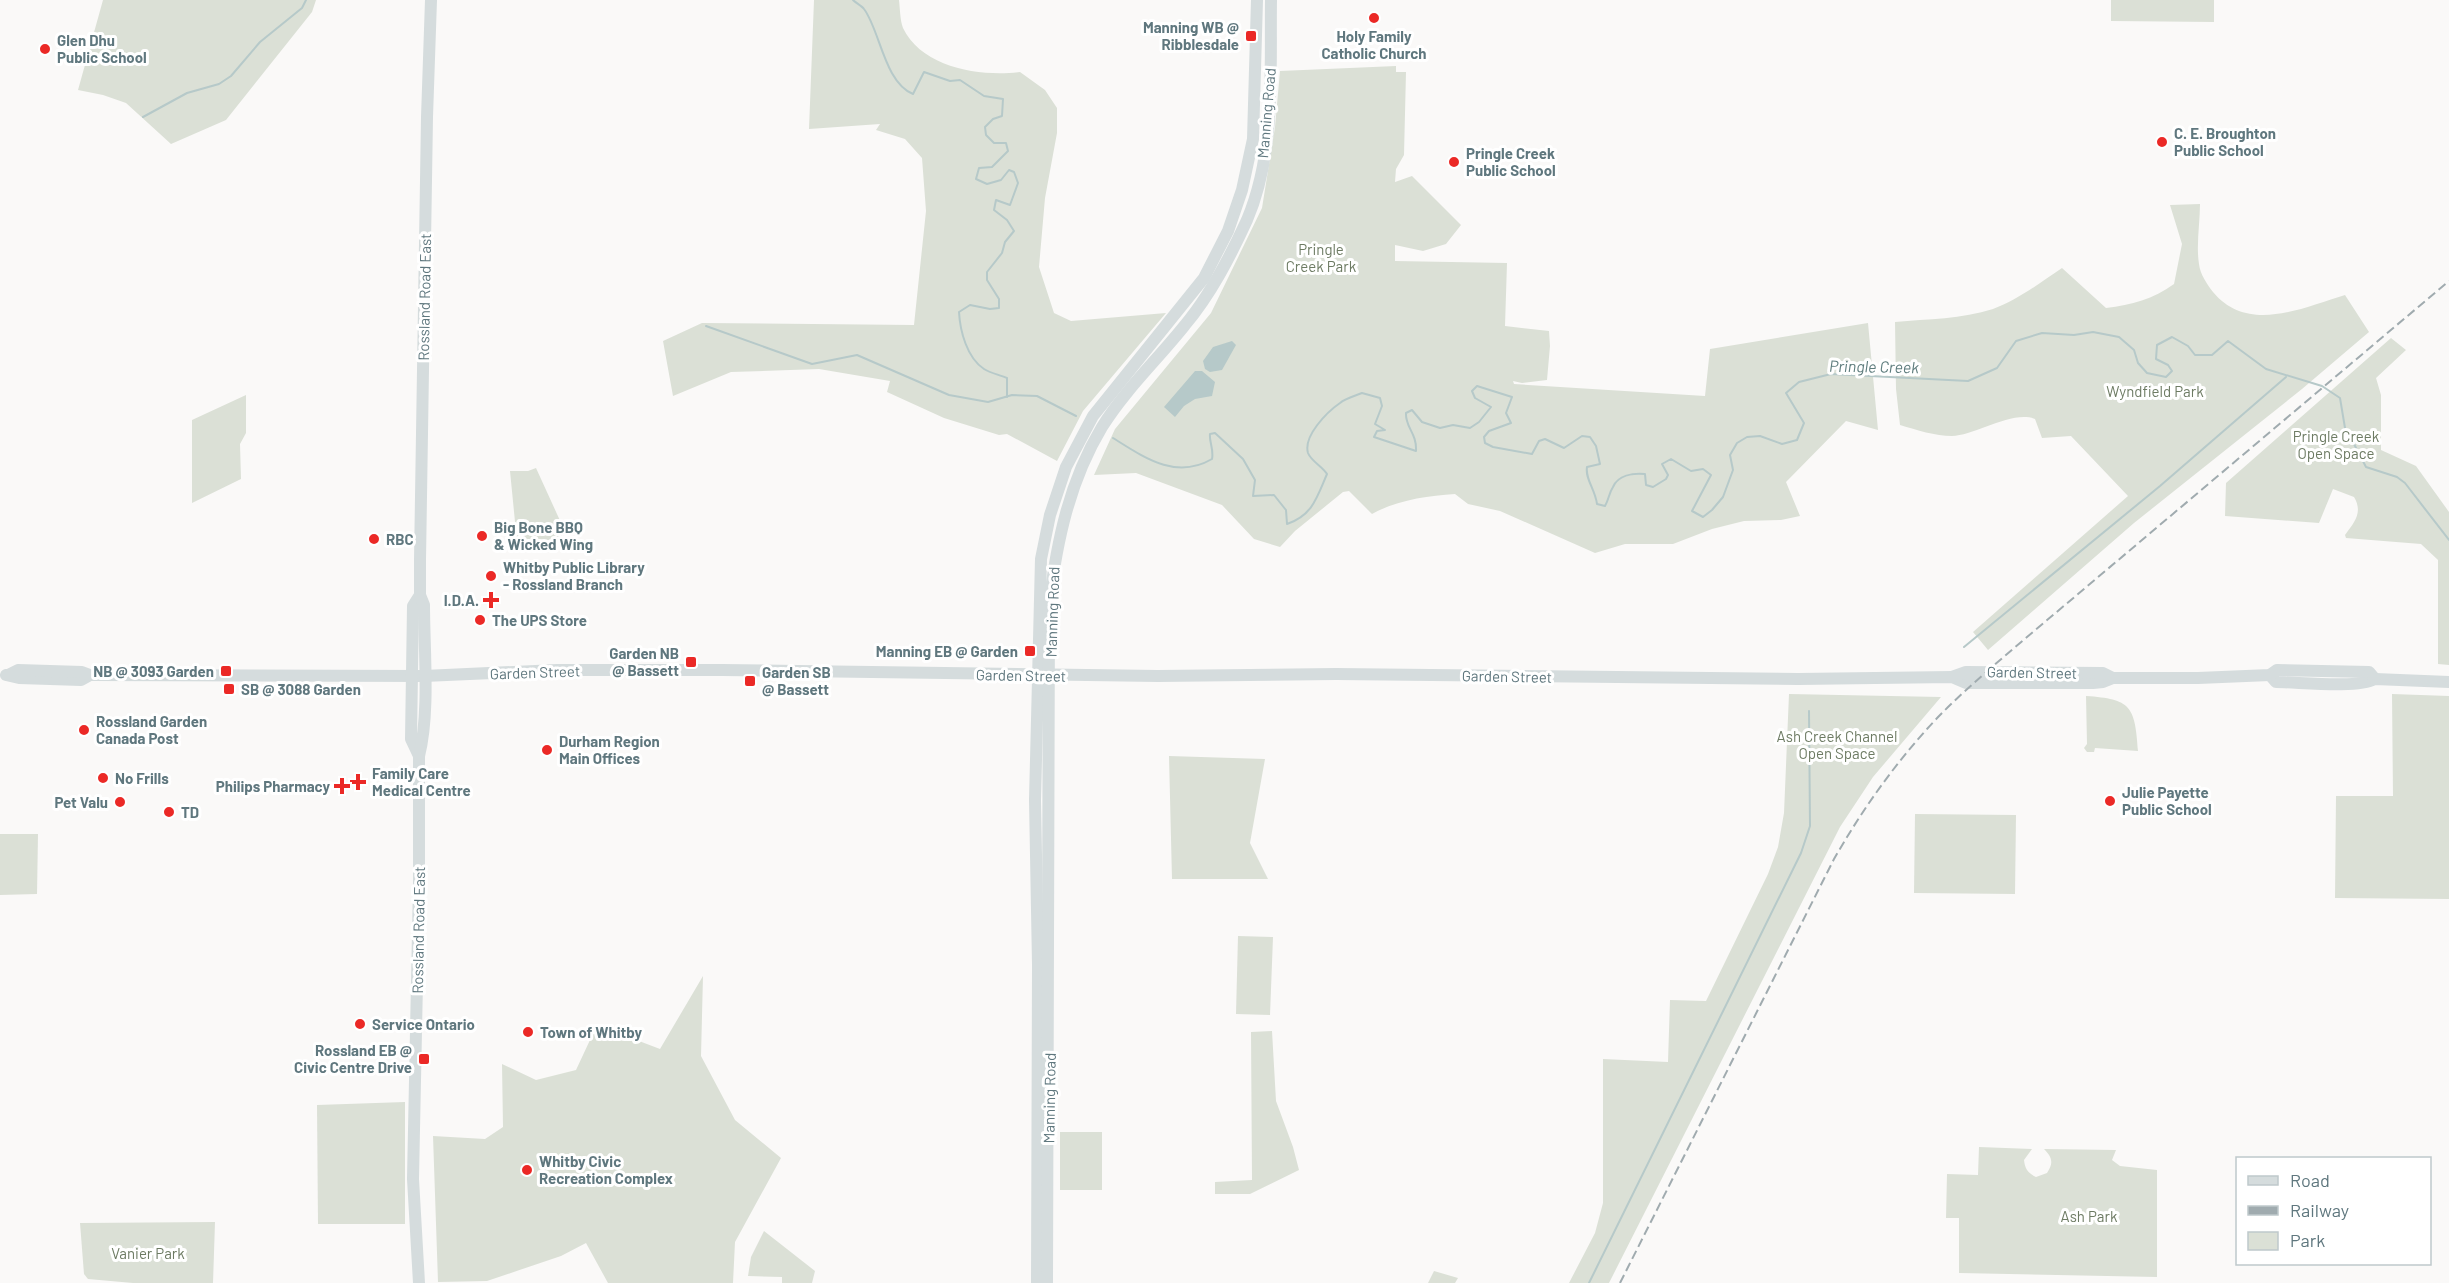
<svg xmlns="http://www.w3.org/2000/svg" width="2449" height="1283" font-family="Barlow,sans-serif">
	<style>
		.green { fill: #dbe0d6 }
		.water { fill: #b6c9c9 }
		.lines { fill: none; stroke-linecap: round; stroke-linejoin: round }
		.stream { stroke: #b6c9c9; stroke-width: 2 }
		.secondary { stroke: #d5dcdd; stroke-width: 12 }
		.rail { stroke: #a0abaf; stroke-width: 2; stroke-dasharray: 9 4.5; stroke-linecap: butt }
		.poi-dot { fill: #eb2926; stroke: #fff; stroke-width: 2 }
		.labels { text-anchor: middle; dominant-baseline: central; stroke-width: 6; stroke-linejoin: round; paint-order: stroke }
		.poi-label { font-size: 15px; font-weight: bold; fill: #5f777e; stroke: #fff; text-anchor: start }
		.street-label { font-size: 15px; fill: #5f777e; stroke: #fff }
		.park-label { font-size: 15px; fill: #6d7b63; stroke: #fff }
		.water-label { font-size: 16px; font-style: italic; fill: #5e7c7d; stroke: #fff }
	</style>
	<rect width="100%" height="100%" fill="#faf9f8"/>
	<g class="green">
		<path d="M103,0H316L312,12L226,120L171,144L126,103L103,95L78,90Z"/>
		<path d="M814,0H899C900,8 900,20 903,28C922,68 981,77 1020,72L1045,90L1057,108V133L1045,198L1039,267L1054,313L1071,321L1166,313L1083,411L1057,461L1007,434L999,435L944,418L887,392L890,381L819,369L731,372L673,396L663,341L702,323L914,325L926,211L922,158L905,139L876,130L880,124L809,129Z"/>
		<path d="M2111,0H2214V22L2111,21Z"/>
		<path d="M1396,66V72H1406L1404,155L1396,169L1395,182L1412,176L1461,225L1446,244L1423,251L1395,245V261L1507,263L1505,326L1549,331L1550,346L1547,380L1522,383L1513,381L1514,384L1705,396L1710,349L1868,323L1878,430L1846,421L1786,482L1800,516L1781,520L1744,521L1712,529L1673,544H1625L1595,553L1500,511L1468,504L1455,494C1427,496 1397,500 1372,514L1349,491L1343,492L1295,531L1280,547L1254,539L1222,505L1136,473L1094,475L1115,429L1211,313L1262,208L1275,127L1280,71Z"/>
		<path d="M2200,204C2200,223 2196,245 2199,264C2200,274 2207,284 2213,292C2248,334 2302,308 2345,295L2369,332L2302,389L2134,523L1988,650L1973,632L2128,496L2071,436L2042,438L2035,419C2012,410 1974,436 1952,436C1935,436 1917,430 1900,425L1896,389L1895,322C1928,319 1962,319 1993,309C2018,300 2041,282 2062,268L2106,308C2132,305 2153,299 2174,284L2182,244L2170,205Z"/>
		<path d="M2391,338L2406,350L2376,378L2381,395V450L2416,466L2449,512V665L2438,664V560L2421,544L2346,538L2345,535C2355,522 2363,512 2354,497L2333,489L2319,523L2225,516L2226,483Z"/>
		<path d="M246,395V433L240,444L241,479L192,503V420Z"/>
		<path d="M536,468L562,525V543L517,542L510,471H528Z"/>
		<path d="M1789,694L1941,697L1873,777L1840,827L1609,1283H1569L1595,1233L1603,1203V1059L1668,1062L1670,1000L1706,1001L1768,874L1778,847L1784,813Z"/>
		<path d="M2392,694L2449,696V899L2335,898L2336,796H2393Z"/>
		<path d="M2086,696C2131,699 2135,706 2138,751L2095,748L2094,752H2087L2084,748L2087,744Z"/>
		<path d="M1169,756L1265,759L1250,843L1268,879H1172Z"/>
		<path d="M1915,814L2016,815L2015,894L1914,893Z"/>
		<path d="M0,834H38L37,894L0,895Z"/>
		<path d="M1238,936L1273,937L1270,1015L1236,1014Z"/>
		<path d="M703,976L701,1056L735,1120L781,1158L735,1242L733,1283H608L586,1243L561,1256L487,1281L438,1282L433,1136L485,1139L503,1127L502,1064L536,1080L576,1070L597,1025L660,1049Z"/>
		<path d="M1272,1031L1276,1101L1293,1147L1299,1170L1250,1194H1215V1182L1252,1180L1251,1032Z"/>
		<path d="M405,1102V1224H318L317,1105Z"/>
		<rect x="1060" y="1132" width="42" height="58"/>
		<path d="M1979,1147L2032,1149L2024,1160C2025,1169 2028,1173 2036,1177L2047,1173C2054,1163 2052,1157 2044,1149L2116,1150L2112,1160L2120,1166L2157,1170V1277L1959,1273V1218H1946L1947,1174L1978,1175Z"/>
		<path d="M215,1222L213,1283H133L88,1279L84,1274L80,1223Z"/>
		<path d="M764,1231L815,1271L812,1283H782V1277L748,1276L751,1257Z"/>
		<path d="M1434,1271L1458,1278L1455,1283H1428Z"/>
	</g>
	<g class="water">
		<path d="M1232,341L1236,345L1222,370L1210,372L1205,369L1203,361L1213,347Z"/>
		<path d="M1195,371H1202L1215,382L1212,396L1195,399L1184,406L1175,417L1164,407Z"/>
	</g>
	<g class="lines">
		<g class="stream">
			<path d="M853,0C856,3 862,6 864,9C880,30 884,82 913,94L924,72L950,81L960,80L984,96L1003,99L1002,116L993,119L985,127L986,135L994,143H1006L1008,151L992,167L979,168L976,179L987,184L1001,180L1009,170L1014,172L1018,183L1010,205L996,200L994,210L1007,220L1014,231L1005,242L1002,253L987,272V280L999,299V308L990,309L970,305L959,312C960,331 967,358 984,369C990,373 1000,375 1007,378V397"/>
			<path d="M143,117L187,93L219,84L231,76L260,42L302,8L306,0"/>
			<path d="M706,326L812,364L857,355L949,395L988,402L1012,395L1037,396L1076,416"/>
			<path d="M1113,438C1145,458 1176,480 1212,459C1214,449 1209,442 1210,434L1215,433L1243,459L1255,480L1253,496L1274,495L1286,510L1287,524C1313,515 1317,497 1327,474C1322,466 1311,461 1308,453C1303,436 1327,412 1340,403C1346,398 1355,396 1362,393L1380,398L1382,406L1375,424L1385,430L1377,431L1374,437L1416,451C1417,433 1405,427 1406,413L1412,410L1422,422L1440,428L1453,425L1470,428L1479,422L1491,407L1475,398L1472,391L1477,386L1512,397L1506,413L1511,423L1489,431L1484,437L1485,443L1493,447L1532,454L1539,441L1545,439L1564,448L1582,436L1590,437L1596,446L1600,464L1587,467C1585,479 1595,489 1597,504L1605,506C1609,499 1609,493 1613,487C1618,475 1633,473 1645,474L1646,485L1653,487L1666,479L1668,475L1662,464L1671,459L1691,471L1703,469L1711,475L1692,511L1703,517L1712,510L1723,497L1733,470L1730,455L1737,443L1747,437L1760,436L1782,444L1797,440L1804,423L1786,393L1799,382L1831,374L1968,381L1997,368L2016,341L2042,333L2074,335L2093,332L2119,337L2134,350L2138,363L2147,373L2166,377L2172,371L2168,365L2156,359L2157,345L2172,337L2188,346L2195,355H2212L2228,341L2266,369L2322,386L2340,398L2346,434L2354,444L2366,467L2397,477L2405,483L2449,540"/>
			<path d="M1964,647L2160,486L2286,377"/>
			<path d="M1589,1283L1801,853L1810,826L1809,711"/>
		</g>
		<g class="secondary">
			<path d="M6,675L19,678L81,680L90,675"/>
			<path d="M8,675L18,670L82,672L90,675L424,676L557,670H722L1158,676L1336,674L1798,679L1952,677L1966,683H2093L2103,682L2113,678"/>
			<path d="M2270,675L2276,682C2299,682 2356,689 2375,679L2449,682"/>
			<path d="M1952,677L1966,672L2103,673L2113,678H2198L2270,675L2277,670L2369,672L2375,679"/>
			<path d="M419,756L411,739L413,606L420,595"/>
			<path d="M419,1283L413,1179L419,883V756C430,713 424,650 424,605L420,595V560L427,117L431,0"/>
			<path d="M1037,1283L1038,965L1035,800L1041,559L1050,515L1066,467L1093,416L1204,278L1228,231L1242,190L1253,139L1257,0"/>
			<path d="M1047,1283L1049,604C1057,541 1069,482 1102,427C1125,390 1158,359 1185,325C1211,294 1230,257 1247,220C1276,152 1270,72 1271,0"/>
		</g>
		<path class="rail" d="M1620,1283L1834,859C1861,812 1891,769 1927,729C1953,700 1984,674 2014,648L2449,281"/>
	</g>
	<g class="poi-dot">
		<circle cx="1374" cy="18" r="6"/>
		<rect x="1245" y="30" width="12" height="12" rx="3"/>
		<circle cx="45" cy="49" r="6"/>
		<circle cx="2162" cy="142" r="6"/>
		<circle cx="1454" cy="162" r="6"/>
		<circle cx="482" cy="536" r="6"/>
		<circle cx="374" cy="539" r="6"/>
		<circle cx="491" cy="576" r="6"/>
		<path d="M488 591h6v6h6v6h-6v6h-6v-6h-6v-6h6z"/>
		<circle cx="480" cy="620" r="6"/>
		<rect x="1024" y="645" width="12" height="12" rx="3"/>
		<rect x="685" y="656" width="12" height="12" rx="3"/>
		<rect x="220" y="665" width="12" height="12" rx="3"/>
		<rect x="744" y="675" width="12" height="12" rx="3"/>
		<rect x="223" y="683" width="12" height="12" rx="3"/>
		<circle cx="84" cy="730" r="6"/>
		<circle cx="547" cy="750" r="6"/>
		<circle cx="103" cy="778" r="6"/>
		<path d="M355 773h6v6h6v6h-6v6h-6v-6h-6v-6h6z"/>
		<path d="M339 777h6v6h6v6h-6v6h-6v-6h-6v-6h6z"/>
		<circle cx="2110" cy="801" r="6"/>
		<circle cx="120" cy="802" r="6"/>
		<circle cx="169" cy="812" r="6"/>
		<circle cx="360" cy="1024" r="6"/>
		<circle cx="528" cy="1032" r="6"/>
		<rect x="418" y="1053" width="12" height="12" rx="3"/>
		<circle cx="527" cy="1170" r="6"/>
	</g>
	<g class="labels">
		<g class="poi-label">
			<text x="1239" y="27" text-anchor="end">Manning WB @<tspan x="1239" dy="17">Ribblesdale</tspan></text>
			<text x="1374" y="36" text-anchor="middle">Holy Family<tspan x="1374" dy="17">Catholic Church</tspan></text>
			<text x="57" y="40">Glen Dhu<tspan x="57" dy="17">Public School</tspan></text>
			<text x="2174" y="133">C. E. Broughton<tspan x="2174" dy="17">Public School</tspan></text>
			<text x="1466" y="153">Pringle Creek<tspan x="1466" dy="17">Public School</tspan></text>
			<text x="494" y="527">Big Bone BBQ<tspan x="494" dy="17">&amp; Wicked Wing</tspan></text>
			<text x="386" y="539">RBC</text>
			<text x="503" y="567">Whitby Public Library<tspan x="503" dy="17">- Rossland Branch</tspan></text>
			<text x="479" y="600" text-anchor="end">I.D.A.</text>
			<text x="492" y="620">The UPS Store</text>
			<text x="1018" y="651" text-anchor="end">Manning EB @ Garden</text>
			<text x="679" y="653" text-anchor="end">Garden NB<tspan x="679" dy="17">@ Bassett</tspan></text>
			<text x="214" y="671" text-anchor="end">NB @ 3093 Garden</text>
			<text x="762" y="672">Garden SB<tspan x="762" dy="17">@ Bassett</tspan></text>
			<text x="241" y="689">SB @ 3088 Garden</text>
			<text x="96" y="721">Rossland Garden<tspan x="96" dy="17">Canada Post</tspan></text>
			<text x="559" y="741">Durham Region<tspan x="559" dy="17">Main Offices</tspan></text>
			<text x="372" y="773">Family Care<tspan x="372" dy="17">Medical Centre</tspan></text>
			<text x="115" y="778">No Frills</text>
			<text x="330" y="786" text-anchor="end">Philips Pharmacy</text>
			<text x="2122" y="792">Julie Payette<tspan x="2122" dy="17">Public School</tspan></text>
			<text x="108" y="802" text-anchor="end">Pet Valu</text>
			<text x="181" y="812">TD</text>
			<text x="372" y="1024">Service Ontario</text>
			<text x="540" y="1032">Town of Whitby</text>
			<text x="412" y="1050" text-anchor="end">Rossland EB @<tspan x="412" dy="17">Civic Centre Drive</tspan></text>
			<text x="539" y="1161">Whitby Civic<tspan x="539" dy="17">Recreation Complex</tspan></text>
		</g>
		<g class="street-label">
			<text transform="translate(1266 113) rotate(-85)">Manning Road</text>
			<text transform="translate(424 297) rotate(-89)">Rossland Road East</text>
			<text transform="translate(1052 612) rotate(-88)">Manning Road</text>
			<text transform="translate(535 672) rotate(-2)">Garden Street</text>
			<text transform="translate(2032 672) rotate(1)">Garden Street</text>
			<text transform="translate(1021 675) rotate(1)">Garden Street</text>
			<text transform="translate(1507 676) rotate(1)">Garden Street</text>
			<text transform="translate(418 930) rotate(-89)">Rossland Road East</text>
			<text transform="translate(1049 1098) rotate(-89)">Manning Road</text>
		</g>
		<g class="park-label">
			<text x="1321" y="249">Pringle<tspan x="1321" dy="17">Creek Park</tspan></text>
			<text x="2155" y="391">Wyndfield Park</text>
			<text x="2336" y="436">Pringle Creek<tspan x="2336" dy="17">Open Space</tspan></text>
			<text x="1837" y="736">Ash Creek Channel<tspan x="1837" dy="17">Open Space</tspan></text>
			<text x="2089" y="1216">Ash Park</text>
			<text x="148" y="1253">Vanier Park</text>
		</g>
		<g class="water-label">
			<text transform="translate(1874 366) rotate(1)">Pringle Creek</text>
		</g>
	</g>
	<rect x="2236" y="1157" width="195" height="108" fill="#ffffff" stroke="#bfc9cb" stroke-width="1.5"/>
	<rect x="2248" y="1176" width="30" height="9" fill="#d5dcdd" stroke="#bfc9cb" stroke-width="1.5"/>
	<text x="2290" y="1187" font-size="18" fill="#5f777e">Road</text>
	<rect x="2248" y="1206" width="30" height="9" fill="#a0abaf" stroke="#bfc9cb" stroke-width="1.5"/>
	<text x="2290" y="1217" font-size="18" fill="#5f777e">Railway</text>
	<rect x="2248" y="1232" width="30" height="18" fill="#dbe0d6" stroke="#bfc9cb" stroke-width="1.5"/>
	<text x="2290" y="1247" font-size="18" fill="#5f777e">Park</text>
</svg>
